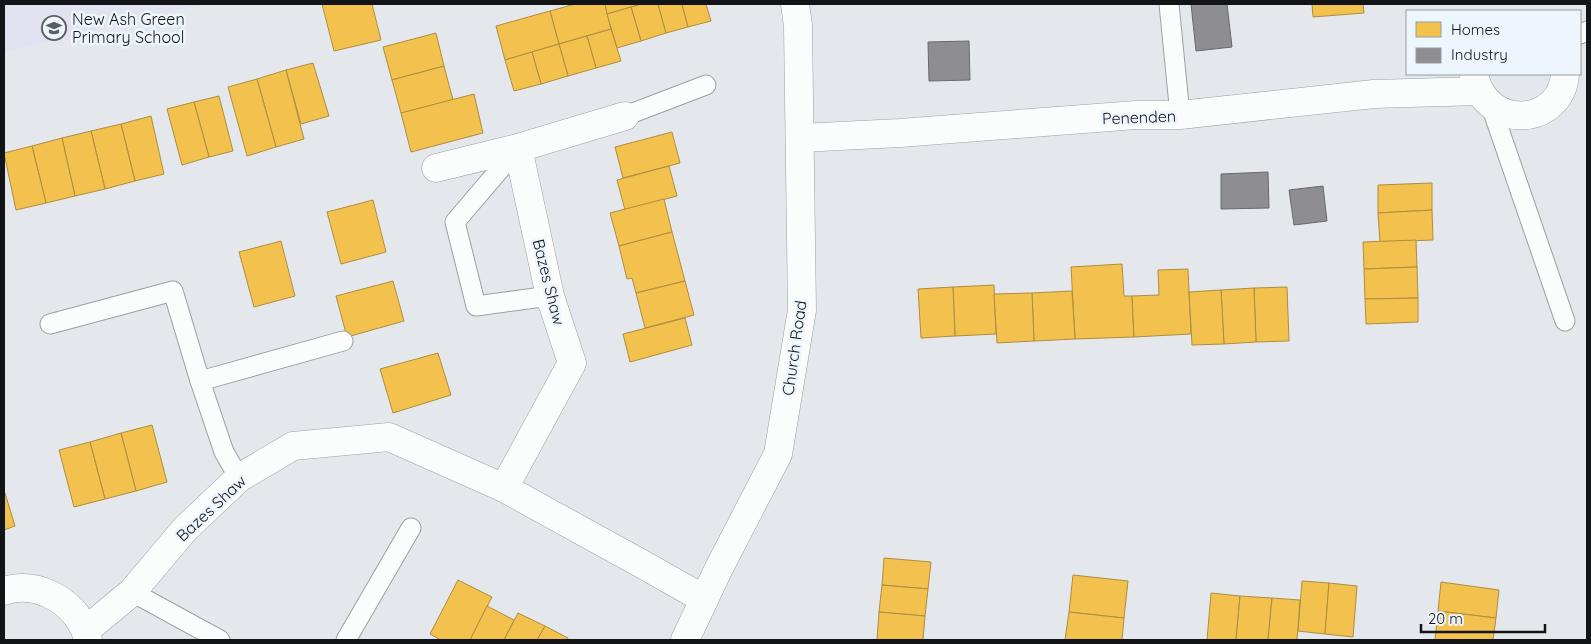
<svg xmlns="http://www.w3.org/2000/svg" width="1591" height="644" font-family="Quicksand,sans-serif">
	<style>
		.education { fill: #e1e1ef }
		.homes { fill: #f2c14e; stroke: #af8d3e }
		.industry { fill: #8d8d92; stroke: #68696d }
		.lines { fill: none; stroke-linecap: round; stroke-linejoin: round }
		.service-casing { stroke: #9ca0a3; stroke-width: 21 }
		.minor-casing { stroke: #9ca0a3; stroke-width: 29 }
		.service { stroke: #fbfcfc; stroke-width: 19 }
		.minor { stroke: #fbfcfc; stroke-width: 28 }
		.labels { text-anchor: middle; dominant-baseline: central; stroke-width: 5; stroke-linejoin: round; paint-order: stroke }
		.poi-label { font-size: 16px; fill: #121417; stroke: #eef6fd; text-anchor: start }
		.street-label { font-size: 16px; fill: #121417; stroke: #eef6fd }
	</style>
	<rect width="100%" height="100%" fill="#e4e8ec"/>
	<path class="education" d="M4,4H203L4,52Z"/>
	<g class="homes">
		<path d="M322,4H372L381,40L334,51Z"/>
		<path d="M575,4H605L611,29L559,44L550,11Z"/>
		<path d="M605,4H642L607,14Z"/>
		<path d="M642,4H658L666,33L641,41L631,7Z"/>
		<path d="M658,4H682L688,27L666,33Z"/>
		<path d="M682,4H706L711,21L688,27Z"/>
		<path d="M1312,4H1363L1364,13L1313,17Z"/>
		<path d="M631,7L641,41L617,48L607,14Z"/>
		<path d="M550,11L559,44L505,60L496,26Z"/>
		<path d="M611,29L621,61L596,68L587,36Z"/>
		<path d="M436,33L444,66L392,80L383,47Z"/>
		<path d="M587,36L596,68L568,76L559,44Z"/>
		<path d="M559,44L568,76L541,84L532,52Z"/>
		<path d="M532,52L541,84L514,91L505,60Z"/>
		<path d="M313,63L329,116L301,124L286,70Z"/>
		<path d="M444,66L453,100L401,113L392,80Z"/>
		<path d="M286,70L304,139L276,147L257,79Z"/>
		<path d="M257,79L276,147L247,156L228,87Z"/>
		<path d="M474,94L483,133L411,152L401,113Z"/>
		<path d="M219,96L233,151L209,157L194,102Z"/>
		<path d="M194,102L209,157L182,165L167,109Z"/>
		<path d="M151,116L164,174L135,181L121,124Z"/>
		<path d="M121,124L135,181L105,189L91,131Z"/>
		<path d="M91,131L105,189L75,196L62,138Z"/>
		<path d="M672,132L680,163L623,178L615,147Z"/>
		<path d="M62,138L75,196L46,203L32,146Z"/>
		<path d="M32,146L46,203L16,210L4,153Z"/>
		<path d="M669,166L677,196L625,210L617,180Z"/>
		<path d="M1432,183V210L1378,213V185Z"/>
		<path d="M664,199L672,232L619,246L610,213Z"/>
		<path d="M373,200L386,252L341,264L327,212Z"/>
		<path d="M1432,210L1433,240L1380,242L1378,213Z"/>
		<path d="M672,232L685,281L636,293L632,278L627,279L619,246Z"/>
		<path d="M1416,240L1417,267L1364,269L1363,242Z"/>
		<path d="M281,241L295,296L254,307L239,252Z"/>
		<path d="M1122,264L1124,296H1132L1134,337L1075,339L1071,267Z"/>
		<path d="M1417,267L1418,298L1365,299L1364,269Z"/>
		<path d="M1188,269L1191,334L1134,337L1132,296L1159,295L1158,270Z"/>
		<path d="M393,281L404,321L347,337L336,296Z"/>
		<path d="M685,281L694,315L645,328L636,293Z"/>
		<path d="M994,285L996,334L955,336L953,287Z"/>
		<path d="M953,287L955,336L921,338L918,289Z"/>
		<path d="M1287,287L1289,341L1256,342L1254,288Z"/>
		<path d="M1254,288L1256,342L1224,344L1221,290Z"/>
		<path d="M1221,290L1224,344L1192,345L1189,292Z"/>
		<path d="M1072,291L1075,339L1034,341L1032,293Z"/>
		<path d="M1032,293L1034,341L997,343L994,294Z"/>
		<path d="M1418,298V322L1366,324L1365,299Z"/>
		<path d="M685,318L692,345L630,362L623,334Z"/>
		<path d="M438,353L451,395L393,413L380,369Z"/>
		<path d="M152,425L167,482L136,491L121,433Z"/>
		<path d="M121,433L136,491L105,499L90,442Z"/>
		<path d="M90,442L105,499L74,507L59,450Z"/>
		<path d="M4,493H5L15,526L4,530Z"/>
		<path d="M884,558L931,562L928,589L882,585Z"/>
		<path d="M1073,575L1128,581L1124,618L1069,612Z"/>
		<path d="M458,580L492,597L470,640H441L430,634Z"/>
		<path d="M1302,581L1329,583L1325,634L1298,631Z"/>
		<path d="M1441,582L1499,590L1496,618L1438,611Z"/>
		<path d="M1329,583L1357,586L1353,637L1325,634Z"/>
		<path d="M882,585L928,589L925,616L879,612Z"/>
		<path d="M1211,593L1240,596L1236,640H1207Z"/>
		<path d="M1240,596L1272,598L1268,640H1236Z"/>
		<path d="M1272,598L1300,600L1297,640H1268Z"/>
		<path d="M487,606L514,620L504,640H470Z"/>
		<path d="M1438,611L1496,618L1493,640H1435Z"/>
		<path d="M879,612L925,616L923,640H877Z"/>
		<path d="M1069,612L1124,618L1122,640H1065Z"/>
		<path d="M518,613L545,626L537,640H504Z"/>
		<path d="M545,626L568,638L567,640H537Z"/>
	</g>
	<g class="industry">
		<path d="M1191,4H1227L1232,47L1196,51Z"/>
		<path d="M969,41L970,80L929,81L928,42Z"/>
		<path d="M1268,172L1269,208L1221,209V174Z"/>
		<path d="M1323,186L1327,221L1294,225L1289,190Z"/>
	</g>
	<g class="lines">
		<defs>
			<g id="service">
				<path d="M1169,4L1180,115"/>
				<path d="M1580,34L1587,31"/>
				<path d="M1491,106L1565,321"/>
				<path d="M625,116L706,85"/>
				<path d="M518,148L455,222L476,306L550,296"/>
				<path d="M50,324L173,291L200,381L224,452L239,478"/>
				<path d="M200,381L343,341"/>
				<path d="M132,592L220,640"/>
				<path d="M346,640L411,528"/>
			</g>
			<g id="minor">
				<path d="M1474,75C1487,133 1562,125 1565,74"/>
				<path d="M800,138L900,133L1136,115H1180L1374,94L1479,91"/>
				<path d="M436,168L518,148L625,116"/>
				<path d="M504,488L572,363L550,296L518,148"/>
				<path d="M4,591C39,579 81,605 88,640"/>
				<path d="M86,630L132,592L185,529L239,478L293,446L389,437L504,488L642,564L704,599"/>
				<path d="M685,640L719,568L778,454L802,310L798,26L795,4"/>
			</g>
		</defs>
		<use href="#service" class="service-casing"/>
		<use href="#minor" class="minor-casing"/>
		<use href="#service" class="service"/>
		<use href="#minor" class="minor"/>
	</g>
	<defs>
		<symbol id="school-ring" viewBox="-11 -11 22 22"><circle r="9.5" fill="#eef6fd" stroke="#5c5e62" stroke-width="1.5"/><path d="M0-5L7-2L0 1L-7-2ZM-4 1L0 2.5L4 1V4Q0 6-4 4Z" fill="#5c5e62"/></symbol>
	</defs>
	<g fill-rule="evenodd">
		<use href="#school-ring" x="40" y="14" width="28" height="28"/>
	</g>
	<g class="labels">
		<g class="poi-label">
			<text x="72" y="19">New Ash Green<tspan x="72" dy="18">Primary School</tspan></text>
		</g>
		<g class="street-label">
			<text transform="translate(1139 117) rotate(-2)">Penenden</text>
			<text transform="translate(549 282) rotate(76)">Bazes Shaw</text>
			<text transform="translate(794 348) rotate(-82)">Church Road</text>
			<text transform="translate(211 508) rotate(-43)">Bazes Shaw</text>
		</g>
	</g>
	<rect width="1591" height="644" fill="none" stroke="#121417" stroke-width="10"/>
	<rect x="1406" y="10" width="175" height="65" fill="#eef6fd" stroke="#969ca1"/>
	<rect x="1416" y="22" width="25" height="15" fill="#f2c14e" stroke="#969ca1"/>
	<text x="1451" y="35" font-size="15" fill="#121417">Homes</text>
	<rect x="1416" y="48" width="25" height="15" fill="#8d8d92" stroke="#969ca1"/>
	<text x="1451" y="60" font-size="15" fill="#121417">Industry</text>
	<path d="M1421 624v8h124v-8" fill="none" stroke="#121417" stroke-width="2.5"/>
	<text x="1428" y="624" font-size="15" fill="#121417" stroke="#eef6fd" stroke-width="4" paint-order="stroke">20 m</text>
</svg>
